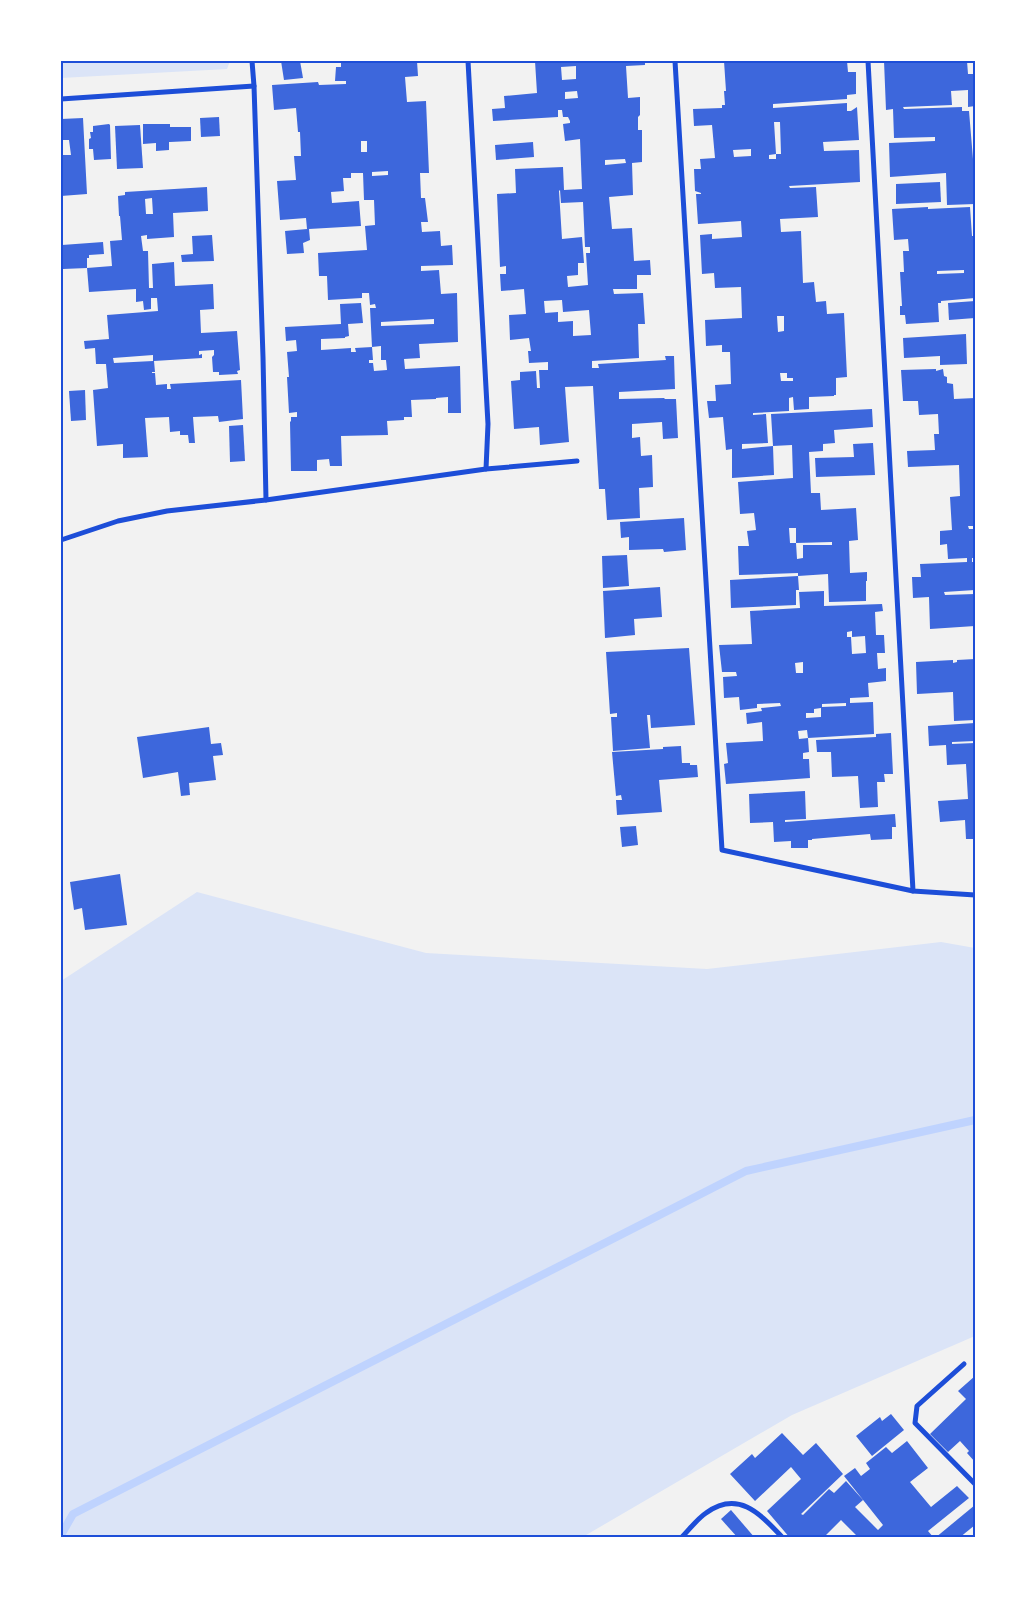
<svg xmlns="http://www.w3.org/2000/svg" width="1036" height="1599" font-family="Overpass,sans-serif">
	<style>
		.green { fill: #dbe4f7 }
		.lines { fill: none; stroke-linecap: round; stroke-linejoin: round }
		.stream { stroke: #bfd3fe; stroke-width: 8 }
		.building { fill: #3d67dc; fill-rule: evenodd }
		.minor { stroke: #1d4ed8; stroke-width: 5 }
		.neatline { fill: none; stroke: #1d4ed8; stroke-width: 2 }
	</style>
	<rect width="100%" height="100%" fill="#f2f2f2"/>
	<g class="green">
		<path d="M61,61H230L227,69L61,78Z"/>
		<path d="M197,892L426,953L707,969L941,942L975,948V1336L792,1415L581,1538H61V981Z"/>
	</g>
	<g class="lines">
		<path class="stream" d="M61,1535L73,1514L746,1171L975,1120"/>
	</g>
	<g class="building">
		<path d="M281,61H300L303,78L284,80Z"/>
		<path d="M341,61H417L418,76L405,77L407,102L426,101L429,173H420L421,198H425L428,222H421L422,232L440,231L441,246L452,245L453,265L421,266V271L439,270L441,294L457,293L458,342L419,344L420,358L404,359L405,369L460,366L461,413H448V397L436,398V399L411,400L412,417H404V420L387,421L388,435L341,436L342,466H330L329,459L317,460V471H291L290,422L291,421V417H297V412L289,413L287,377H289L287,352L297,351L296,340L286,341L285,327L341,324L340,304L361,303L363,323L348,324L349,336L345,337V338L321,339V350L351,348V352H356L355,348L372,347L370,308H376L375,304L370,305L369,293H362V298L328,300L327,276H319L318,253L367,250L365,226L375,225L374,200H364L363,173H351V178H343L344,191L331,192L332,203L359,201L361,226L309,229L310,240L303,243L304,253L287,254L285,231L307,229L306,218L280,220L277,181L296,180L294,156H301L300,132H298L296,108L274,110L272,85L318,82L319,85L346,84V81H335L336,67H341ZM361,141H367V152H361ZM388,171V175L372,176V172ZM434,319V324L381,326V322ZM381,346V360H386L387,370L374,371L373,363H369V360H373L372,347Z"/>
		<path d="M535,61H645V65L626,66L628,98L640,97V115L638,117V130H642V162L632,163L633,195L609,197L612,229L632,228L634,261L650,260L651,275H637V289H613L614,294L643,293L645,324H638L639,358L592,361V368H599L598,364L666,360L665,356H674L675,389L619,392V399L664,398L665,399H676L678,438L663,439L662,422L632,424V438L640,437L641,456L652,455L653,487L639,488L640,518L607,520L605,489H599L593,386L565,387L569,442L540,445L539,427L514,429L511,381L520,380V372L536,371L537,388H540L539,370H548V362L529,363L528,351H531L529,338L510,340L509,315L526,314L524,289L501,291L500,274H506V266L500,267L497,194L516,193L515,169L563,167L564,190L582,189L580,139L565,141L563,124L570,123V121L568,117H563L562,110H558V117L493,121L492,109L505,108L504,96L537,93ZM576,66V79L562,80L561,67ZM577,91L578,98L565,99V92ZM625,159L626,163L605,165V160ZM560,190L561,203L583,202L585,247H590V253H586L588,285L568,287L567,276L578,275V263H584L582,237L562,239L559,191ZM562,300L563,312L589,310L591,335L573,336V321L558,322V312L545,313L544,301Z"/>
		<path d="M724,61H847L848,72H856V94L847,95V99L773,104V108L847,103V111H851L857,107L859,140L823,142L824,151L859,150L860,182L789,186L790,188L816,187L818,217L780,219L781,232L801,231L803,283L814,282L816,302L826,301L827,314L844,313L847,377L836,378V395H834V396L809,397V409L794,410L793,397L789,398V411L753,413V415L766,414L768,443L742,444V449L773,446L771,414L872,409L873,427L834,430L835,443L823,444V451L809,452L811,493H820L821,510L856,508L858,540L849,541L850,573L867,572V581H866V601L829,602L828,574L798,576L799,590H796V605L731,608L730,580L798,576V573L739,575L738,546H749L747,531L756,530L754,513L740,514L738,482L793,478L792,445L773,446L774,475L732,478V449L726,450L723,417L709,418L707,401H716L715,385L731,384L730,352H722V345L706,346L705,320L742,318L741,287L715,288L714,273L702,274L700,235L712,234V239L742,237L741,221L698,224L696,194H701V193L695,191L694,169H701L700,159L715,158L712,125L694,126L693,109L722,108V105H725L724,91H726ZM774,122H780L781,154H776V159H769V155L776,154ZM751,149V156L734,157L733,150ZM777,316H784V331L778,332ZM780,373H787V378H793V381H781ZM789,528H796V543L832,542V545H803V558L797,559L796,543H790Z"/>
		<path d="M884,61H967L968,74H975V106L968,107V90L951,91L952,105L903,107L904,109L962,107V111H969L975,183V204L947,205L946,173L890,177L889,143L935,141V137L894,138L893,109L886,110Z"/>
		<path d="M219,117L220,136L201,137L200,118Z"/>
		<path d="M83,118L87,194L61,196V155H71L69,140H61V119Z"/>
		<path d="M109,124L110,125L111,159L94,160L93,149H89V139L91,138L90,132H93V126Z"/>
		<path d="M143,124H170V127H191V141L170,142H169V150L156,151V143L143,144Z"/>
		<path d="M140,125L143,168L117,169L115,126Z"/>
		<path d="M533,142L534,157L496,160L495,145Z"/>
		<path d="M940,182L941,202L896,204V184Z"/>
		<path d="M207,187L208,211L173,213L174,237L147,239V235L141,236L143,251H148L149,288H153L152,264L174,262L175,286L213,284L214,309L200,310L201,333L237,331L240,370L237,371L238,374L219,375V372H213L212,357L214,355V350L199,351V355L202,354V358L154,361L155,372H152V373H155L156,385L167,384V389H171L170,384L241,380L243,419L219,422L218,416L193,417L195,443H189L188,435H180V431L170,432L169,417L145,418L148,457L123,458V444L97,446L93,390L108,388L106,364H96L95,348L85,349L84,341L109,339L107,315L158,311L157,298H151V309L144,310L143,301L136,302V289L89,292L87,268L63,269L62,245L103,242L104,254L89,255V258H87V268L112,266L110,241L122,240L120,216H119L118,196L125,195V192ZM152,198L153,214H146L145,199ZM153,355V361L114,363L113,358Z"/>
		<path d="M928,207V209L970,207L972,236H975V298L941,301V303H938L939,322L906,324L905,315H900V306H902L900,272H904L903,251H909L908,239L894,240L892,209ZM964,270V273L937,274V271Z"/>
		<path d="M212,235L214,261L182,262L181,255L193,254L192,236Z"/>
		<path d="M975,301V318L949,320L948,303Z"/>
		<path d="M966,334L967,364L940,365V356L904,358L903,338Z"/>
		<path d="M936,369V371L943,369L944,376L947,377V383L953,384L954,399L975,398V526H968L969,529H975V558H972V562H975V590L944,592L945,595L975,594V626L930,629L929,597L913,598L912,577H921L920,564L967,562V558L948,559L947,544L940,545V531L952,530L950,497L960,496L959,465L908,467L907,451L935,450L934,434H939L938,414L919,415L918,401H903L901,370Z"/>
		<path d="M85,390L86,420L71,421L69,391Z"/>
		<path d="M243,425L245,461L230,462L229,426Z"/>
		<path d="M873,443L875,475L816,477L815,458L854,457L853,444Z"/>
		<path d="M684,518L686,550L664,552L663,549L629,550V537L621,538L620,522Z"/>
		<path d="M627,555L629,586L603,588L602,556Z"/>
		<path d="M660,587L662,617L634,619L635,635L605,638L603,591Z"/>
		<path d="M824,591V606L882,604L883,611L875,612L876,635H884L885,653H877L878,669L886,668V681L868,683L869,697L850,698V703L873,702L874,734L808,738L809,752L803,753V759H809L810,778L726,784L724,764L728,763L726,743L763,741L762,722L747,724L746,713L762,711L761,708L781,706L780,703L757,704V708L740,710L739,697L724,698L723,677L737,676L736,672H722L719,645L752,644L750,611L800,608L799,592ZM852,631V637L865,636L866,653L852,654L851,637H847V632ZM803,662V673H796L795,663ZM846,703V706L822,707V704ZM821,708V717L806,718V713H814V709ZM807,730L808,738L799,739L798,731Z"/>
		<path d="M689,648L695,725L651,728L650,715H647L650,748L613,751L611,717H617V713L610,714L606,652Z"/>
		<path d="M975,659V720L954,721L953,692L917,694L916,662L953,660V663L957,662V660Z"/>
		<path d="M975,723V741L952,742V744L975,743V839H966L965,820L940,822L938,801L968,799L966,764L947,765L946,745L929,746L928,726Z"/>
		<path d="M209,727L211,744L221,743L223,755L213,756L216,780L189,783L190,795L181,796L178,772L143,778L137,737Z"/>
		<path d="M891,733L893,774H884L885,782H877L878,807L860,808L858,776L832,777L831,752H817L816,740L876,737V734Z"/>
		<path d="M681,746L682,763H690V765H697L698,777L659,780L662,812L617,815L616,800H622L621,795L616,796L612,752L663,749V747Z"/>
		<path d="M805,791L806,819L785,820V822L895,814L896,827H892V839L871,840L870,834L812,839V840H808V848H791V841L774,842L773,822L750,823L749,794Z"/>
		<path d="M636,826L638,845L622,847L620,827Z"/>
		<path d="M120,874L127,925L85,930L82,908L74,910L70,882Z"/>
		<path d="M975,1376V1462L967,1453L969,1451L960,1441L948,1452L930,1434L966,1399L958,1391Z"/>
		<path d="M891,1414L904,1430L872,1456L856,1436L880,1417L882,1421Z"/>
		<path d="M782,1433L803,1455L816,1443L843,1474L801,1514L803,1515L829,1489L834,1493L846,1481L863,1500L855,1507L878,1530L883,1525L844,1476L855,1468L861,1476L870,1469L866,1463L886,1447L892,1453L907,1441L928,1468L910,1482L931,1507L957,1486L969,1498L928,1531L934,1538H859L841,1520L823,1538H790L767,1511L801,1479L791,1467L755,1501L730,1474L752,1454L755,1458Z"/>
		<path d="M975,1505V1525L959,1538H935Z"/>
		<path d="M731,1510L755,1538H738L721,1519Z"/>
	</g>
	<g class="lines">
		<g class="minor">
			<path d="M252,61L254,86L263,357L266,500"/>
			<path d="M468,61L488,424L486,469"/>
			<path d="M675,61L722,850L913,891L975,895"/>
			<path d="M868,61L913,891"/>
			<path d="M61,99L254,86"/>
			<path d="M61,540L118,521L167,511L266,500L486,469L577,461"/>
			<path d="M964,1364L917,1406L915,1423L975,1484"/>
			<path d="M681,1538C689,1530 697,1519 706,1513C739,1489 761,1515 783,1538"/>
		</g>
	</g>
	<rect width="1036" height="1599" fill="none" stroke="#ffffff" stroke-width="125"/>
	<rect x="62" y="62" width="912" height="1474" class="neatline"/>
</svg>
